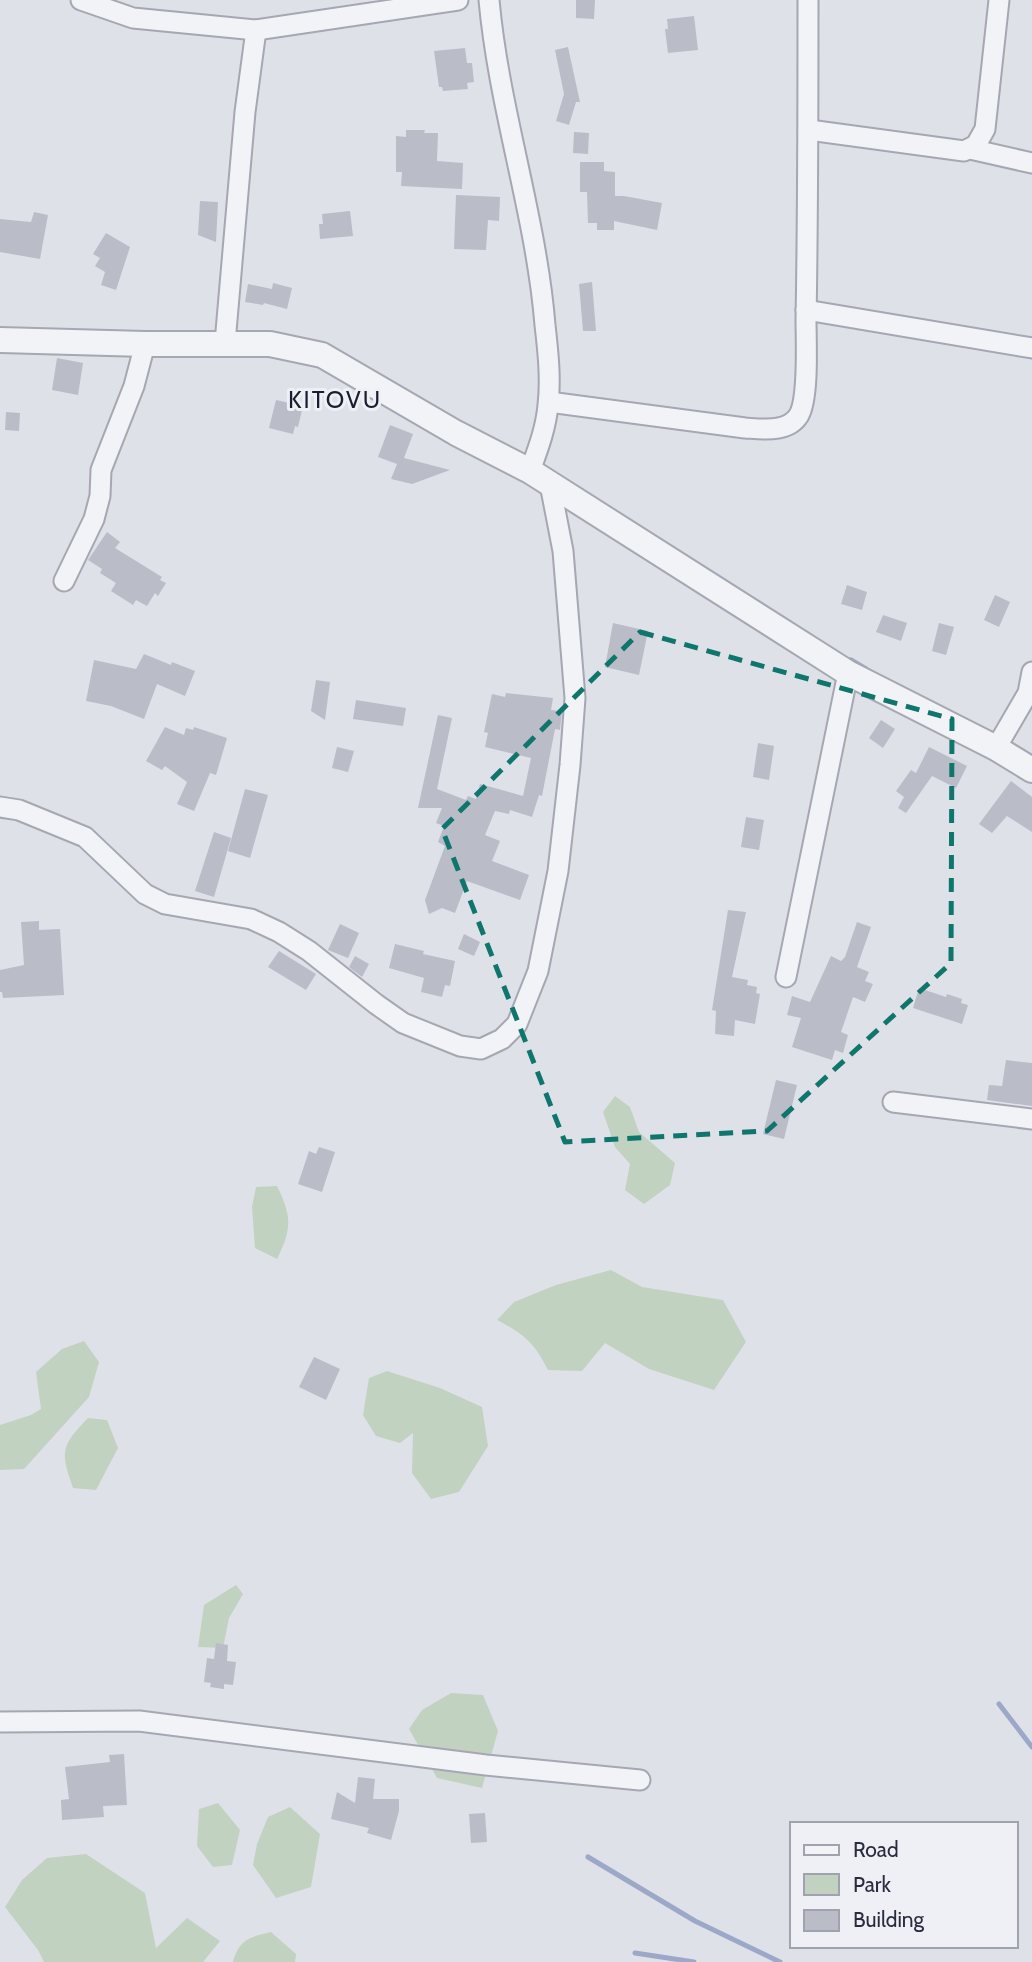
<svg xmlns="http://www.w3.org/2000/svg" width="1032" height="1962" font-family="Cabin,sans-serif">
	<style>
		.green { fill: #c2d2c1 }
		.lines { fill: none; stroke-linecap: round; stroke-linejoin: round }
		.stream { stroke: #9ba8c7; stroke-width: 5 }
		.building { fill: #babcc8 }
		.minor-casing { stroke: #a5a7b2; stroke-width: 23 }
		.tertiary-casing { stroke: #a5a7b2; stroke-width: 28 }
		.minor { stroke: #f2f3f6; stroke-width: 19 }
		.tertiary { stroke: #f2f3f6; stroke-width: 24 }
		.marked { fill: none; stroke: #0f766e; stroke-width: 5; stroke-dasharray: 14 9; stroke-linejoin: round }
		.labels { text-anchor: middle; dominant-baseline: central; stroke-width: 6; stroke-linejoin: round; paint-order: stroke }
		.quarter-label { font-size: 24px; letter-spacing: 2px; fill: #1b1e30; stroke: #eff0f6 }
	</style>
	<rect width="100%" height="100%" fill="#dfe1e8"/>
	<g class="green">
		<path d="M615,1096L630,1107L639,1132L675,1163L670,1185L644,1204L625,1190L630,1164L615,1147L603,1112Z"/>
		<path d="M277,1186C292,1217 292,1228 277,1259L255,1248L252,1207L256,1187Z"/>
		<path d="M611,1270L642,1287L723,1300L746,1342L714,1390L649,1369L605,1343L582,1371L548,1370C534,1342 524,1334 497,1320L514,1302L556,1285Z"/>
		<path d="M84,1341L99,1362L89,1397L24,1469L0,1470V1425L31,1415L41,1409L36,1372L62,1349Z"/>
		<path d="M387,1371L440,1388L482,1407L488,1446L459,1492L431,1499L412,1473L413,1433L400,1443L376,1436L363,1415L369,1378Z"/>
		<path d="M88,1418L107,1420L118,1448L96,1490L73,1488C60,1451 61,1446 88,1418Z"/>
		<path d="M236,1585L243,1594L229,1618L223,1648L198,1647L204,1605Z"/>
		<path d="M451,1693L483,1695L498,1731L482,1788L437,1778L409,1729L422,1710Z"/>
		<path d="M218,1803L240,1830L232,1865L213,1867L197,1846L199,1809Z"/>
		<path d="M290,1807L320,1834L311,1887L276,1898L253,1865L257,1844L268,1817Z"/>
		<path d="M86,1854L145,1893L156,1948L187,1918L220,1941L203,1962H44L38,1950L5,1907L22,1880L47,1858Z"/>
		<path d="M271,1932L296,1954L295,1962H233C239,1939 250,1937 271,1932Z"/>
	</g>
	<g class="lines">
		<g class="stream">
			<path d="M851,660L866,669"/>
			<path d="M999,1704L1032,1747"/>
			<path d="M588,1857L695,1921L780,1962"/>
			<path d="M635,1953L694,1962"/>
		</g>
	</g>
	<g class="building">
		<path d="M576,0H595L594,19L576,18Z"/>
		<path d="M694,16L698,50L668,53L665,29H668L667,19Z"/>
		<path d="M568,47L580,102H576L569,125L556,121L564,94L555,50Z"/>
		<path d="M465,48L467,63H472L474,82L467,83L468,89L443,91L442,87H439L434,51Z"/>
		<path d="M406,130H425L424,133H438L437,161L463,163L462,189L401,186L402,172H396V136L406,137Z"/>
		<path d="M574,132L589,133L588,154L573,153Z"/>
		<path d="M580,162H604V171L615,172V196H624L662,203L657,230L614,221V230H597V223H588L587,192H580Z"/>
		<path d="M456,195L500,197L499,221L488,220L486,250L454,249Z"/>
		<path d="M200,201L218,202L216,242L198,235Z"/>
		<path d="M350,211L353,236L320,239L319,224H323L322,214Z"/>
		<path d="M34,212L48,215L40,259L0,252V219L31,222Z"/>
		<path d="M106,233L130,247L116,290L101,285L105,272L95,266L100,258L93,254Z"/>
		<path d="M592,282L596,331H583L579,284Z"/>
		<path d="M273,283L292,288L287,309L264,303L263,305L245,302L248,284L272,289Z"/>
		<path d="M57,358L83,363L78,395L52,390Z"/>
		<path d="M276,400L303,406L298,427L295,426L293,434L269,428Z"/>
		<path d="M6,412L20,413L19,431L5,430Z"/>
		<path d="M390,425L413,434L404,458L450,470L412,484L391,479L397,464L378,457Z"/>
		<path d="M107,532L120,542L115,548L162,577L160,580L166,583L158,596L155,593L147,606L136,600L133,605L111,591L116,583L100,573L102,569L88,560Z"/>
		<path d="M847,585L867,592L862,610L841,604Z"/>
		<path d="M995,595L1010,602L999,627L984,620Z"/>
		<path d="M883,615L907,623L901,641L876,632Z"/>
		<path d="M613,623L648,631L639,675L605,667Z"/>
		<path d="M939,623L954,627L946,655L932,651Z"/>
		<path d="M144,654L171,665L172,662L195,671L185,696L157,684L144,719L111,706L86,701L94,660L136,669Z"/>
		<path d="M316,680L330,682L325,720L311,711Z"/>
		<path d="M506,693L553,698L551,710L562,711L560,730L555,729L542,796L539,795L532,817L510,810L509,814L495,811L485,835L500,841L492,861L529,875L520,900L467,881L455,913L442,908L429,914L425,900L445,846L438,842L444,826L436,823L442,808H418L438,715L452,718L437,789L466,800L468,796L476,799L480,784L523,796L531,758L485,747L488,733L484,732L492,694L505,697Z"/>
		<path d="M356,700L406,708L403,726L353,719Z"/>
		<path d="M881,720L895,729L883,748L869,738Z"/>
		<path d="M165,727L184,735L186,728L193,730L194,727L227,738L216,775L210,773L194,811L177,804L187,782L165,766L162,770L146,761Z"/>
		<path d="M758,743L774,746L769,780L753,777Z"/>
		<path d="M337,747L354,751L348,772L332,768Z"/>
		<path d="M929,747L967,766L956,788L932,776L906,813L898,808L904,797L896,791L911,770L916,773Z"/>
		<path d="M1011,781L1032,797V832L1007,816L992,833L979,824Z"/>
		<path d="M245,789L268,795L250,858L228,851Z"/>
		<path d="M746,817L764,820L759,850L741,847Z"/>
		<path d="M214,832L231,838L214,897L195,891Z"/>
		<path d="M728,910L746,912L732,977L748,980L747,985L757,987L756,993L760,994L755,1024L735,1020L734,1036L715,1034L716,1011L712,1010Z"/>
		<path d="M39,921V930L60,929L64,995L3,998L2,992H0V970L24,965L21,922Z"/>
		<path d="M857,922L871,927L857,967L869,972L865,981L873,984L865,1002L853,997L841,1032L848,1035L843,1053L835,1050L832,1060L792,1047L801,1018L787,1015L792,996L810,1002L831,956L841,961L845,957Z"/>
		<path d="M340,924L359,933L348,958L328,950Z"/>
		<path d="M464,934L480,942L474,956L458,949Z"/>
		<path d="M395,944L424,951L423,954L455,961L450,986L445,985L442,997L421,992L424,978L389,968Z"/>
		<path d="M279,951L316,974L306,990L268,967Z"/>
		<path d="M355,956L369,964L362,977L349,967Z"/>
		<path d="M919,988L946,997L947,994L962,999L961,1003L968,1005L962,1024L913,1008Z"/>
		<path d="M1006,1060L1032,1063V1106L987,1100L989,1085L1002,1086Z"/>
		<path d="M776,1080L797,1085L784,1139L763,1134Z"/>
		<path d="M319,1147L335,1152L322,1192L298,1184L309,1151L316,1154Z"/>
		<path d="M314,1357L340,1369L326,1400L299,1387Z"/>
		<path d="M216,1643L228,1645L227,1661L236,1662L233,1685L224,1684V1689L210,1687L211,1683L204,1682L207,1658L214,1659Z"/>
		<path d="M124,1754L127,1805L103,1806L104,1817L62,1820L61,1800L69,1799L65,1767L110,1762L109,1755Z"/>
		<path d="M358,1777L375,1779L373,1799H399V1811L391,1840L367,1833L369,1828L331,1819L337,1792L355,1803Z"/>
		<path d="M485,1813L487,1842L471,1843L469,1814Z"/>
	</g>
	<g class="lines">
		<defs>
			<g id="minor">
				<path d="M81,0L133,18L256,30L458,0"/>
				<path d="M489,0C499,110 536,215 545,325C548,351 551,379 548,405C546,428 538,449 530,471"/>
				<path d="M809,130L964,151L976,145L985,129L999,0"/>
				<path d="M970,149L1032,163"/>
				<path d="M806,310L1032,348"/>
				<path d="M225,343L245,112L256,30"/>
				<path d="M549,402L745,428C763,429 788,433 799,415C809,397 806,342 806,320C808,213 808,107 808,0"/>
				<path d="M64,581L94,519L100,496L101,470L134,386L145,344"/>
				<path d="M996,748L1028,693L1032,672"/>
				<path d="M0,807L19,810L85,837L145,894L165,904L251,919L279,932L309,951L376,1004L403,1023L460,1046L481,1049L502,1039L517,1024L538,971L558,871L570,765L575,698L563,551L550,484"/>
				<path d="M786,977L848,673"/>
				<path d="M893,1102L1032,1119"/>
				<path d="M0,1722L139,1721L486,1765L640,1780"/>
			</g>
			<path id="tertiary" d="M0,340L145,344H270L322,355L456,433L530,471L848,673L996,748L1032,770"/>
		</defs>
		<use href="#minor" class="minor-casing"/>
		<use href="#tertiary" class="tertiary-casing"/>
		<use href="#minor" class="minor"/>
		<use href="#tertiary" class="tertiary"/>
	</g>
	<path class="marked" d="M640,632L952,719L951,963L767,1131L565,1142L442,829Z"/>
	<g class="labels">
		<g class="quarter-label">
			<text x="335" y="399">KITOVU</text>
		</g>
	</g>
	<rect x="790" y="1822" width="228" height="126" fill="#eff0f6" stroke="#a0a2ad" stroke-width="2"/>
	<rect x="804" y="1845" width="35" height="10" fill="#f2f3f6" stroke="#a0a2ad" stroke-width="2"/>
	<text x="853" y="1857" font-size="21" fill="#292c3f">Road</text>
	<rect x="804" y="1874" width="35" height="21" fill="#c2d2c1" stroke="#a0a2ad" stroke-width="2"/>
	<text x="853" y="1892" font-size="21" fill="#292c3f">Park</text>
	<rect x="804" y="1910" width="35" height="21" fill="#babcc8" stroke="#a0a2ad" stroke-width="2"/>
	<text x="853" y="1927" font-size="21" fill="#292c3f">Building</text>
</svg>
